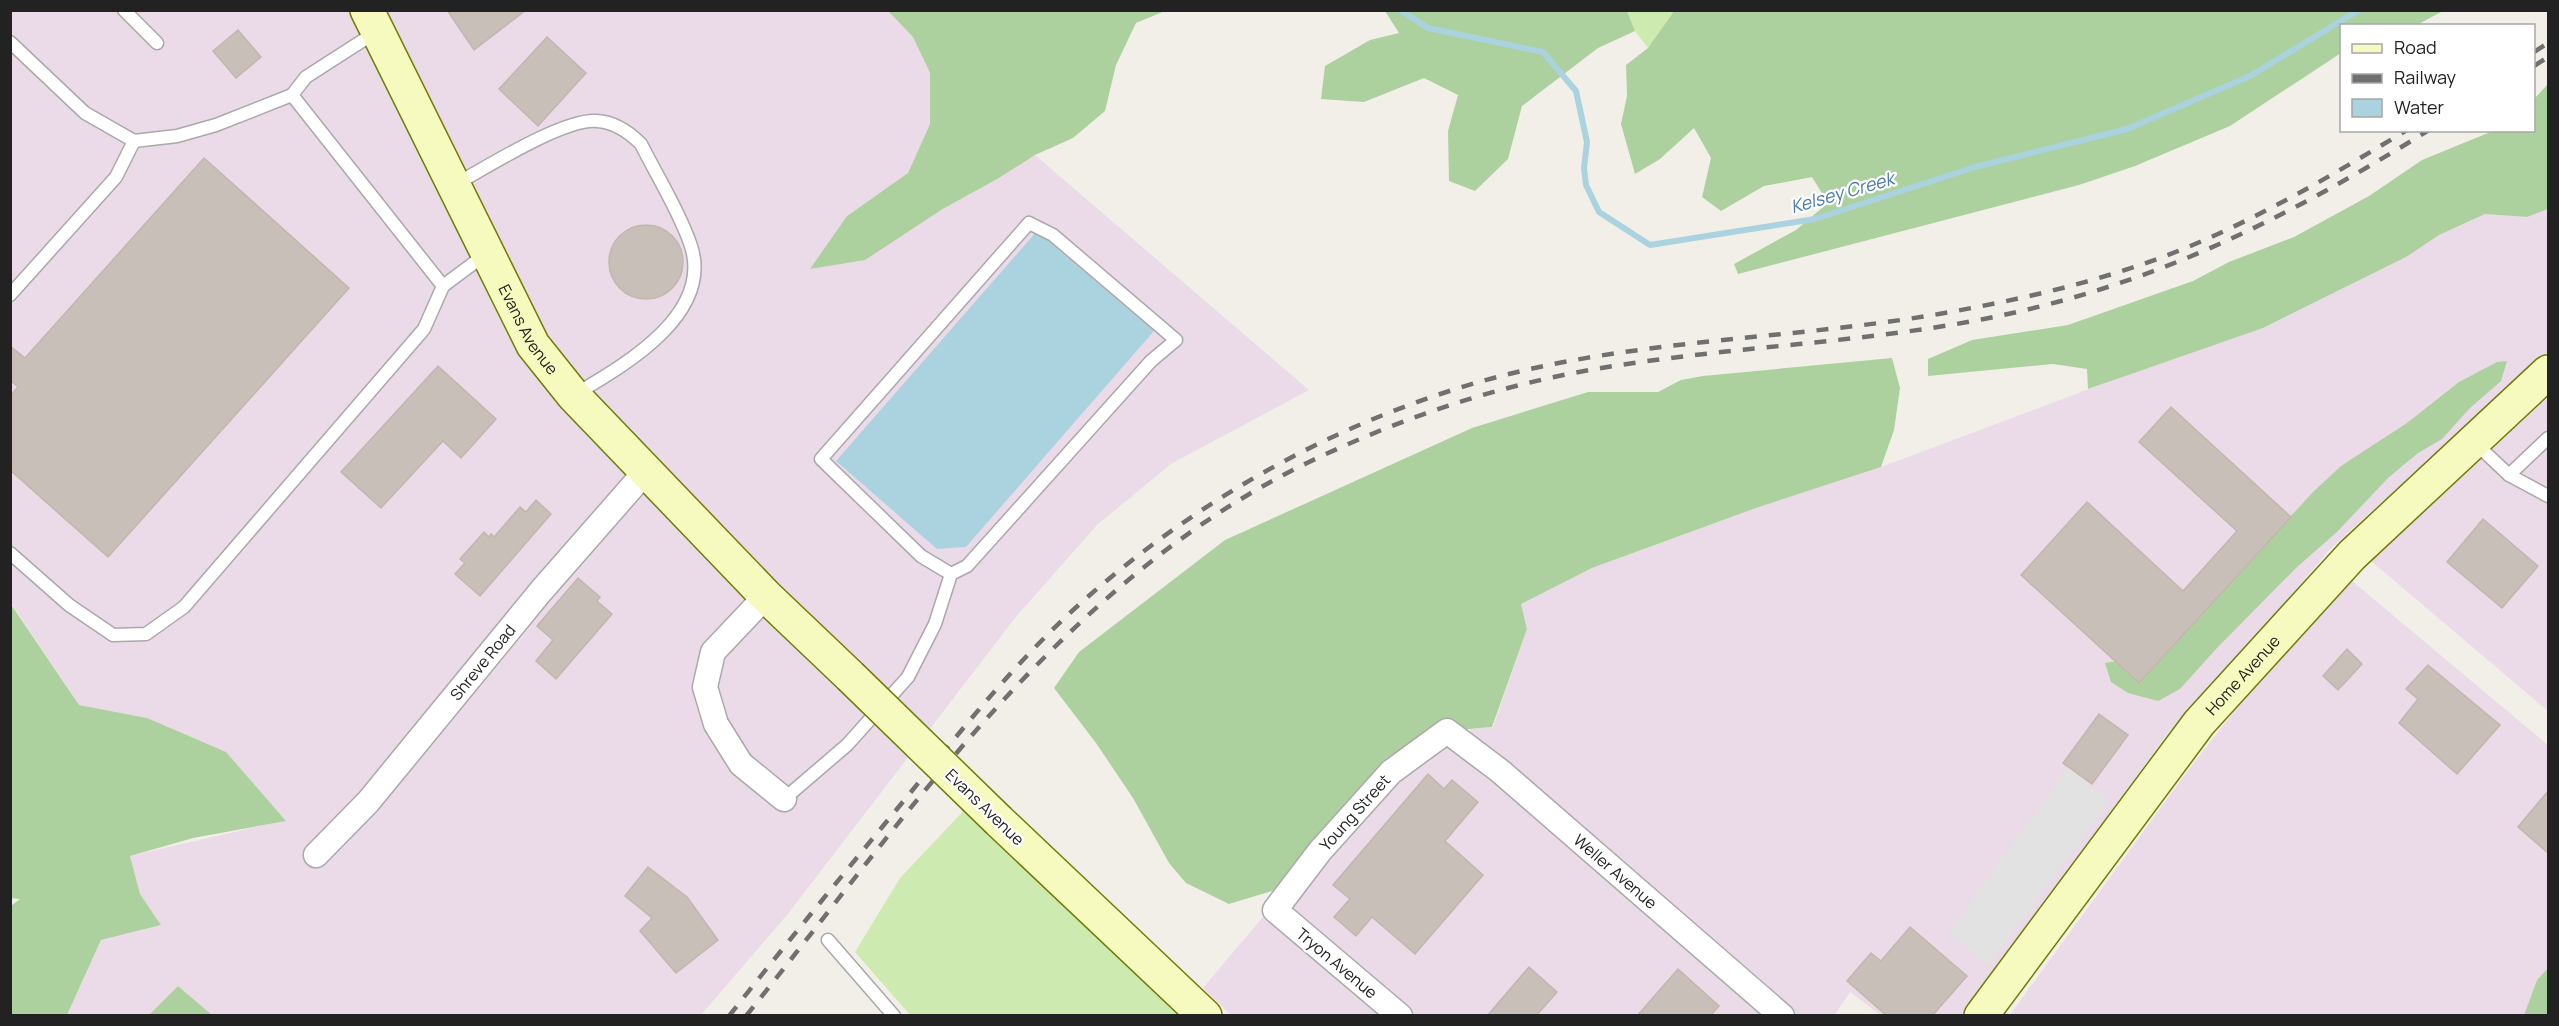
<svg xmlns="http://www.w3.org/2000/svg" width="2559" height="1026" font-family="Manrope,sans-serif">
	<style>
		.industrial { fill: #ebdbe8 }
		.grass { fill: #cdebb0 }
		.forest { fill: #add19e }
		.parking { fill: #e2e2e2 }
		.water { fill: #aad3df }
		.lines { fill: none; stroke-linecap: round; stroke-linejoin: round }
		.stream { stroke: #aad3df; stroke-width: 6 }
		.building { fill: #c7bfb8; stroke: #c4b6ab; stroke-width: 1.5 }
		.lane-casing { stroke: #a9a9a9; stroke-width: 15 }
		.street-casing { stroke: #a9a9a9; stroke-width: 27 }
		.secondary-casing { stroke: #707d05; stroke-width: 36 }
		.lane { stroke: #fff; stroke-width: 12 }
		.street { stroke: #fff; stroke-width: 24 }
		.secondary { stroke: #f7fabf; stroke-width: 33 }
		.rail { stroke: #707070; stroke-width: 4.5; stroke-dasharray: 12 12; stroke-linecap: butt }
		.secondary-bridge-casing { stroke: #707d05; stroke-width: 36; stroke-linecap: butt }
		.secondary-bridge { stroke: #f7fabf; stroke-width: 33 }
		.labels { text-anchor: middle; dominant-baseline: central; stroke-width: 4.5; stroke-linejoin: round; paint-order: stroke }
		.street-label { font-size: 16px; fill: #222; stroke: #fff }
		.water-label { font-size: 18px; font-style: italic; fill: #4a7aab; stroke: #fff }
	</style>
	<rect width="100%" height="100%" fill="#f2efe9"/>
	<g class="industrial">
		<path d="M10,11H888L913,37L930,73V124L908,173L847,216L811,269L941,210L999,178L1035,155L1309,390L1171,464L1097,525L1015,618L787,915L701,1015H212L178,986L149,1015H67L101,940L161,925L140,894L130,856L286,820L147,718L79,705L11,603Z"/>
		<path d="M2548,209V352L2330,549L2256,637L2168,733L1962,1015H1880L1850,992L1834,1016H1232L1203,988L1288,887L1348,805L1409,744L1435,735L1462,757L1471,729L1493,727L1527,629L1521,604L1592,568L1756,508L1881,467L2132,373L2263,328L2405,257L2439,235L2485,214L2527,217Z"/>
		<path d="M2548,394V711L2371,561Z"/>
		<path d="M2352,581L2548,745V968L2537,980L2524,1015L2009,1016L2192,765L2241,703Z"/>
	</g>
	<g class="grass">
		<path d="M1627,11H1674L1648,48L1635,31Z"/>
		<path d="M969,805L1187,1015H910L855,952L900,878Z"/>
	</g>
	<g class="forest">
		<path d="M888,11H1165L1136,23L1116,65L1105,111L1073,138L1035,155L999,178L941,210L865,260L810,269L847,216L908,173L930,124V73L913,37Z"/>
		<path d="M1385,11H1627L1635,31L1598,48L1522,106L1508,159L1475,191L1449,181L1448,131L1458,95L1424,78L1364,102L1321,99L1325,66L1370,40L1399,33Z"/>
		<path d="M1674,11V10L2443,11L2417,25L2342,26L2341,53L2230,126L2135,166L2079,185L1738,274L1734,264L1796,230L1828,203L1812,177L1764,186L1721,211L1702,197L1711,158L1694,128L1660,159L1635,174L1621,124L1627,96L1626,65L1648,48Z"/>
		<path d="M2548,84V209L2527,217L2485,214L2439,235L2406,257L2263,328L2088,389L2087,369L2053,364L1928,376V359L1972,340L2068,325L2193,281L2229,262L2294,237L2369,196L2422,160L2493,131L2534,130V99Z"/>
		<path d="M1892,358L1900,388L1894,430L1881,467L1756,508L1592,568L1521,604L1527,629L1492,727L1447,731L1409,744L1348,805L1288,886L1229,904L1186,883L1169,863L1133,798L1096,743L1054,688L1079,652L1225,540L1472,428L1588,392H1658L1681,380L1703,376Z"/>
		<path d="M2507,361L2501,381L2470,408L2442,439L2418,453L2388,478L2337,532L2297,567L2216,649L2180,689L2158,701L2128,693L2111,682L2105,663L2137,657L2267,542L2313,492L2341,466L2407,423L2459,382L2497,362Z"/>
		<path d="M10,603L79,705L147,718L226,752L286,821L193,838L130,856L140,894L161,925L101,940L67,1015H11V906L20,899L10,898Z"/>
		<path d="M2548,968V1015H2524L2537,980Z"/>
		<path d="M178,986L212,1015H149Z"/>
	</g>
	<path class="parking" d="M2068,767L2110,801L1989,965L1948,933Z"/>
	<path class="water" d="M1037,231L1154,331L966,547L937,549L836,461Z"/>
	<g class="lines">
		<path class="stream" d="M1400,10L1428,28L1543,52L1576,91L1587,142L1584,168L1586,185L1599,212L1650,245L1815,219L1975,167L2127,129L2250,76L2359,10"/>
	</g>
	<g class="building">
		<path d="M447,10H526L474,50Z"/>
		<path d="M238,30L261,57L236,78L213,51Z"/>
		<path d="M547,37L586,73L538,126L499,89Z"/>
		<path d="M204,158L349,288L108,557L10,470V396L18,387L10,380V346L25,358Z"/>
		<circle cx="646" cy="262" r="37"/>
		<path d="M438,366L496,419L461,458L443,441L381,508L341,472Z"/>
		<path d="M2171,407L2291,517L2139,683L2021,575L2087,502L2183,591L2237,531L2139,442Z"/>
		<path d="M536,500L551,514L480,596L455,574L465,563L460,559L484,532L489,537L491,534L494,537L520,507L526,512Z"/>
		<path d="M2483,519L2538,566L2502,608L2447,562Z"/>
		<path d="M578,578L600,597L597,601L612,614L556,679L536,661L553,640L537,626Z"/>
		<path d="M2347,649L2362,664L2338,690L2323,676Z"/>
		<path d="M2428,665L2500,725L2457,774L2399,723L2418,699L2406,689Z"/>
		<path d="M2099,714L2128,735L2092,784L2063,763Z"/>
		<path d="M1428,774L1444,789L1452,780L1478,802L1445,841L1483,875L1415,954L1372,917L1356,936L1334,917L1350,899L1333,885Z"/>
		<path d="M2548,791V853L2518,827Z"/>
		<path d="M648,867L687,897L718,940L676,973L640,931L652,918L625,896Z"/>
		<path d="M1910,927L1967,976L1932,1016H1887L1847,981L1871,953L1881,961Z"/>
		<path d="M1529,967L1557,992L1536,1016H1487Z"/>
		<path d="M1678,969L1719,1006L1710,1016H1637Z"/>
	</g>
	<g class="lines">
		<defs>
			<g id="lane">
				<path d="M124,10L157,43"/>
				<path d="M376,32L306,77L292,95L443,286L486,254"/>
				<path d="M10,42L85,113L134,141L177,136L216,125L292,95"/>
				<path d="M456,184C487,167 564,118 597,121C615,122 629,132 641,144C657,176 678,209 690,243C716,314 623,366 574,395"/>
				<path d="M10,295L116,177L134,141"/>
				<path d="M2474,442L2509,475L2548,438"/>
				<path d="M2509,475L2548,496"/>
				<path d="M10,553L69,605L113,635L146,634L184,607L424,329L443,286"/>
				<path d="M784,799L847,745L908,677L935,624L951,574L921,556L821,459L1029,223L1053,235L1176,340L1151,361L967,566L951,574"/>
				<path d="M828,940L894,1016"/>
			</g>
			<g id="street">
				<path d="M766,596L713,652L705,687L716,724L741,764L784,799"/>
				<path id="s1" d="M316,855L368,802L541,591L647,470"/>
				<path id="s2" d="M1400,1016L1275,910L1320,851L1391,772L1447,731L1500,771L1782,1016"/>
			</g>
			<g id="secondary">
				<path id="s3" d="M367,10L533,345L573,395L766,596L850,676"/>
				<path d="M999,821L1205,1016"/>
				<path id="s4" d="M1981,1016L2199,723L2352,555L2548,372"/>
			</g>
		</defs>
		<use href="#lane" class="lane-casing"/>
		<use href="#street" class="street-casing"/>
		<use href="#secondary" class="secondary-casing"/>
		<use href="#lane" class="lane"/>
		<use href="#street" class="street"/>
		<use href="#secondary" class="secondary"/>
		<g class="rail">
			<path d="M2534,52L2548,43"/>
			<path d="M2534,66L2548,57"/>
			<path d="M729,1016C789,940 850,866 911,792C967,723 1023,653 1091,594C1203,497 1336,423 1479,382C1629,339 1787,340 1939,314C2024,299 2108,280 2188,247C2265,215 2336,173 2407,130"/>
			<path d="M746,1016C911,811 1064,581 1307,463C1396,420 1492,387 1590,370C1720,347 1854,344 1984,319C2152,286 2284,220 2429,130"/>
		</g>
		<defs>
			<path id="secondary-bridge" d="M850,676L999,821"/>
		</defs>
		<use href="#secondary-bridge" class="secondary-bridge-casing"/>
		<use href="#secondary-bridge" class="secondary-bridge"/>
	</g>
	<g class="labels">
		<g class="street-label">
			<text stroke="none"><textPath href="#s3" startOffset="358">Evans Avenue</textPath></text>
			<text stroke="none"><textPath href="#s1" startOffset="255">Shreve Road</textPath></text>
			<text stroke="none"><textPath href="#s4" startOffset="430">Home Avenue</textPath></text>
			<text transform="translate(985 807) rotate(44)">Evans Avenue</text>
			<text stroke="none"><textPath href="#s2" startOffset="290">Young Street</textPath></text>
			<text stroke="none"><textPath href="#s2" startOffset="633">Weller Avenue</textPath></text>
			<text transform="translate(1337 963) rotate(40)">Tryon Avenue</text>
		</g>
		<g class="water-label">
			<text transform="translate(1842 192) rotate(-16)">Kelsey Creek</text>
		</g>
	</g>
	<rect width="2559" height="1026" fill="none" stroke="#222222" stroke-width="24"/>
	<rect x="2340" y="24" width="195" height="108" fill="#ffffff" stroke="#a7a7a7" stroke-width="1.5"/>
	<rect x="2352" y="44" width="30" height="9" fill="#f7fabf" stroke="#a7a7a7" stroke-width="1.5"/>
	<text x="2394" y="54" font-size="18" fill="#222222">Road</text>
	<rect x="2352" y="74" width="30" height="9" fill="#707070" stroke="#a7a7a7" stroke-width="1.5"/>
	<text x="2394" y="84" font-size="18" fill="#222222">Railway</text>
	<rect x="2352" y="99" width="30" height="18" fill="#aad3df" stroke="#a7a7a7" stroke-width="1.5"/>
	<text x="2394" y="114" font-size="18" fill="#222222">Water</text>
</svg>
